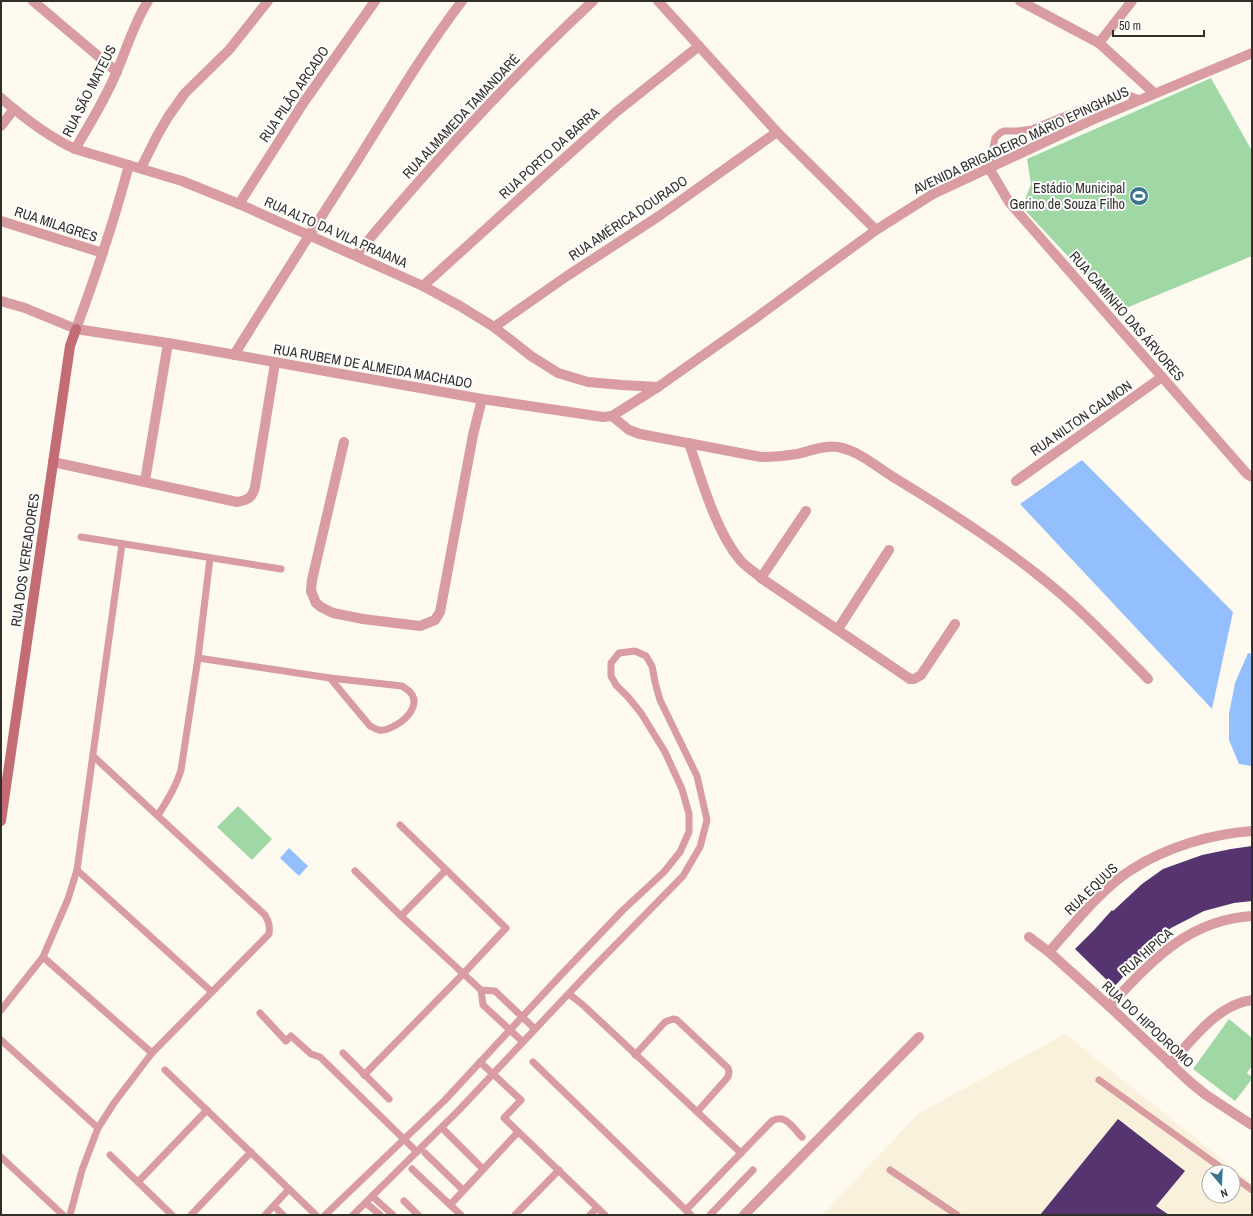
<svg xmlns="http://www.w3.org/2000/svg" width="1253" height="1216" font-family="'Archivo Narrow',sans-serif">
	<style>
		.built { fill: #f9f1dc; fill-rule: evenodd }
		.green { fill: #9fd8a5 }
		.water { fill: #94bfff }
		.building { fill: #56346f }
		.lines { fill: none; stroke-linecap: round; stroke-linejoin: round }
		.lane { stroke: #d99ca0; stroke-width: 7 }
		.street { stroke: #d99ca0; stroke-width: 10 }
		.secondary { stroke: #c36c74; stroke-width: 10 }
		.labels { text-anchor: middle; dominant-baseline: central; stroke-width: 4; stroke-linejoin: round; paint-order: stroke }
		.street-label { font-size: 14px; fill: #312f2a; stroke: #fff }
		.poi-label { font-size: 14px; fill: #312f2a; stroke: #fff; text-anchor: end }
	</style>
	<rect width="100%" height="100%" fill="#fffaf0"/>
	<path class="built" d="M1065,1034L1252,1183V1215H822L919,1113ZM1209,1172H1233V1196H1209Z"/>
	<g class="green">
		<path d="M1211,78L1252,151V256L1119,311L1022,207L1031,184L1027,159Z"/>
		<path d="M238,806L272,839L252,860L217,827Z"/>
		<path d="M1229,1019L1252,1038V1066L1247,1073L1252,1077V1079L1235,1101L1193,1069Z"/>
	</g>
	<g class="water">
		<path d="M1082,460L1233,612L1212,709L1020,504Z"/>
		<path d="M1248,653L1252,654V766L1239,764L1229,740V714L1235,683Z"/>
		<path d="M289,848L308,866L299,876L280,858Z"/>
	</g>
	<g class="building">
		<path d="M1252,846V901L1234,903L1204,911L1171,928L1150,947L1114,987L1075,949L1095,929L1112,910L1113,911L1142,884L1163,869L1202,855L1231,849Z"/>
		<path d="M1118,1119L1185,1171L1156,1206L1169,1215H1040Z"/>
	</g>
	<g class="lines">
		<g class="lane">
			<path d="M989,168L995,138L1000,133L1004,131H1018L1032,129L1107,98L1120,95L1126,94L1140,99"/>
			<path d="M81,537L281,569"/>
			<path d="M198,658L330,678L402,686C405,688 408,690 410,692C421,704 407,719 396,725C391,728 385,731 379,730C376,730 373,727 370,726L330,678"/>
			<path d="M158,815C168,800 176,787 181,770L198,658L210,558"/>
			<path d="M77,870L212,992"/>
			<path d="M355,871L401,916L481,990L495,991L535,1029"/>
			<path d="M401,916L446,870"/>
			<path d="M43,957L152,1053"/>
			<path d="M481,990L483,1005L523,1042"/>
			<path d="M569,994L583,1005L741,1153"/>
			<path d="M1,1010L43,957L68,899L77,870L122,544"/>
			<path d="M260,1013L286,1041L291,1036L311,1054L320,1057L417,1152"/>
			<path d="M1,1040L98,1128"/>
			<path d="M343,1053L389,1099"/>
			<path d="M635,1055L665,1022L673,1019L677,1020L728,1068L729,1072L728,1077L697,1112"/>
			<path d="M480,1062L521,1100L504,1118L605,1215"/>
			<path d="M533,1062L691,1215"/>
			<path d="M165,1070L316,1215"/>
			<path d="M364,1075L463,974L506,928L400,825"/>
			<path d="M1099,1080L1227,1172"/>
			<path d="M445,1131L483,1169"/>
			<path d="M425,1153L463,1190"/>
			<path d="M110,1155L172,1215"/>
			<path d="M1,1157L63,1215"/>
			<path d="M412,1169L461,1215"/>
			<path d="M890,1170L957,1215"/>
			<path d="M1233,1176L1252,1190"/>
			<path d="M138,1182L207,1110"/>
			<path d="M372,1196L393,1215"/>
			<path d="M404,1201L418,1215"/>
			<path d="M366,1203L380,1215"/>
			<path d="M450,1205L518,1132"/>
			<path d="M274,1206L283,1215"/>
			<path d="M686,1210L772,1121C785,1113 793,1128 802,1137"/>
			<path d="M70,1215L82,1170L98,1128L114,1103L152,1053L269,934C270,926 269,922 265,915L93,756"/>
			<path d="M191,1215L251,1152"/>
			<path d="M265,1215L289,1189"/>
			<path d="M325,1215L445,1100L560,976L623,910L664,872L680,852L689,832V814L682,789L665,752L641,713L628,697L616,685L611,676V663L619,653L635,651L646,656L652,666L655,682L660,700L697,776L707,820L700,847L683,876L589,972L458,1111L353,1215"/>
			<path d="M515,1215L559,1170"/>
			<path d="M590,1215L597,1208"/>
			<path d="M710,1215L753,1170"/>
		</g>
		<g class="street">
			<path d="M33,1L117,72"/>
			<path d="M658,1L777,132L876,230"/>
			<path d="M1020,1L1099,43L1154,93"/>
			<path d="M1099,43L1132,1"/>
			<path d="M1,98C24,118 47,136 75,149L182,181L239,204L423,286L460,306L494,327L531,356L558,373L588,382L622,385L658,387"/>
			<path d="M1,126L14,109"/>
			<path d="M75,149C90,124 106,98 117,71C127,48 134,23 148,1"/>
			<path d="M141,168L157,136L168,117L185,93L229,50L268,1"/>
			<path d="M989,168L1009,202L1247,474L1252,477"/>
			<path d="M239,204L304,102L375,1"/>
			<path d="M1,221L103,253"/>
			<path d="M356,255C430,166 508,80 593,1"/>
			<path d="M423,286L540,180L616,112L699,46"/>
			<path d="M1,301L25,308L76,329L168,343L482,399L603,417L612,416L658,387L753,320L876,230L933,194L1092,120L1252,53"/>
			<path d="M494,327L567,276L659,216L777,132"/>
			<path d="M76,329C96,275 114,221 129,165"/>
			<path d="M234,355C275,289 317,223 359,158C392,105 424,51 462,1"/>
			<path d="M612,416L629,430L640,434L761,457C773,457 784,456 797,454C810,451 824,445 838,447C860,451 879,469 898,480C946,509 994,540 1038,575C1078,606 1113,643 1148,679"/>
			<path d="M344,442L312,580L311,591L316,603L321,607L333,613L363,619L420,626L435,620L440,612L473,435L482,399"/>
			<path d="M689,443C701,478 716,532 740,560C746,567 755,572 761,578L910,679H914L921,675L955,624"/>
			<path d="M53,462L237,502C248,500 252,498 255,487L275,363"/>
			<path d="M145,481L168,343"/>
			<path d="M1016,481L1162,377"/>
			<path d="M761,578L806,511"/>
			<path d="M838,629L889,550"/>
			<path d="M1029,937L1049,952L1109,1006L1190,1082L1206,1095L1252,1125"/>
			<path d="M1049,952C1073,925 1101,889 1131,870C1166,847 1211,834 1252,831"/>
			<path d="M1109,1006C1151,962 1187,920 1252,916"/>
			<path d="M1170,1064C1192,1040 1218,1004 1252,1000"/>
			<path d="M744,1215L919,1037"/>
		</g>
		<path class="secondary" d="M1,821L70,346L76,329"/>
	</g>
	<defs>
		<symbol id="stadium-disc" viewBox="-11 -11 22 22"><circle r="9.5" fill="#3a748d" stroke="#fff"/><path d="M0-5a6.5 5 0 1 0 0 10a6.5 5 0 1 0 0-10ZM-3.5-1.8h7v3.6h-7Z" fill="#fff"/></symbol>
	</defs>
	<g fill-rule="evenodd">
		<use href="#stadium-disc" x="1128" y="185" width="22" height="22"/>
	</g>
	<g class="labels">
		<g class="street-label">
			<text transform="translate(89 91) rotate(-63)">RUA SÃO MATEUS</text>
			<text transform="translate(294 94) rotate(-56)">RUA PILÃO ARCADO</text>
			<text transform="translate(461 116) rotate(-47)">RUA ALMAMEDA TAMANDARÉ</text>
			<text transform="translate(1021 140) rotate(-25)">AVENIDA BRIGADEIRO MÁRIO EPINGHAUS</text>
			<text transform="translate(549 153) rotate(-42)">RUA PORTO DA BARRA</text>
			<text transform="translate(628 218) rotate(-34)">RUA AMÉRICA DOURADO</text>
			<text transform="translate(56 224) rotate(18)">RUA MILAGRES</text>
			<text transform="translate(336 232) rotate(24)">RUA ALTO DA VILA PRAIANA</text>
			<text transform="translate(1127 316) rotate(49)">RUA CAMINHO DAS ÁRVORES</text>
			<text transform="translate(373 366) rotate(10)">RUA RUBEM DE ALMEIDA MACHADO</text>
			<text transform="translate(1081 418) rotate(-35)">RUA NILTON CALMON</text>
			<text transform="translate(25 560) rotate(-82)">RUA DOS VEREADORES</text>
			<text transform="translate(1091 889) rotate(-44)">RUA EQUUS</text>
			<text transform="translate(1146 952) rotate(-41)">RUA HIPICA</text>
			<text transform="translate(1148 1024) rotate(43)">RUA DO HIPODROMO</text>
		</g>
		<g class="poi-label">
			<text x="1125" y="188">Estádio Municipal<tspan x="1125" dy="16">Gerino de Souza Filho</tspan></text>
		</g>
	</g>
	<rect width="1253" height="1216" fill="none" stroke="#312f2a" stroke-width="4"/>
	<g transform="translate(1221 1184) rotate(161)"><circle r="19" fill="#ffffff" stroke="#adacaa"/>
	<path d="M0-3L7 15L0 10L-7 15Z" fill="#3a748d"/>
	<text y="-6" font-size="11" font-weight="bold" text-anchor="middle" fill="#312f2a">N</text>
	</g>
	<path d="M1113 30v6h91v-6" fill="none" stroke="#312f2a" stroke-width="2"/>
	<text x="1119" y="30" font-size="12" fill="#312f2a" stroke="#ffffff" stroke-width="3" paint-order="stroke">50 m</text>
</svg>
